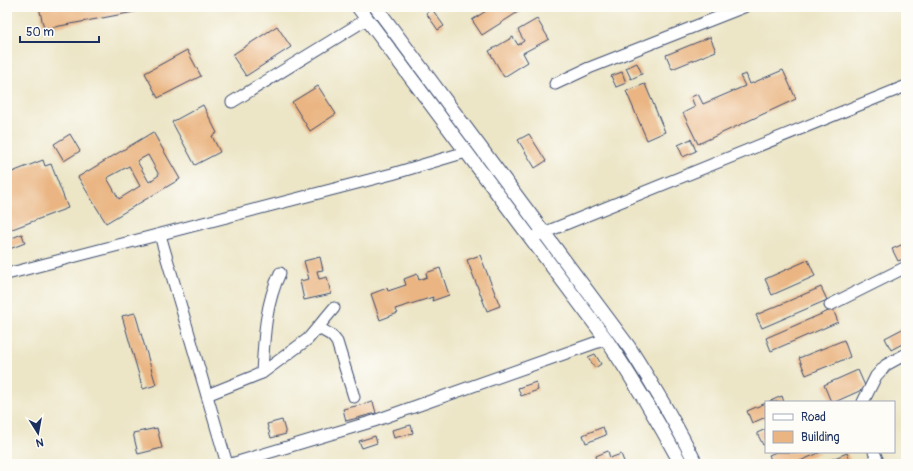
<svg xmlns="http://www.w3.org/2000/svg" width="913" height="471" font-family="Pangolin,sans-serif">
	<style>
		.building { fill: #eab582; fill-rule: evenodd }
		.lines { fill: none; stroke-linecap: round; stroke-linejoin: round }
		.minor-casing { stroke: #3a4a6e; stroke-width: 13 }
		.major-casing { stroke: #3a4a6e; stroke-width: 15 }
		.minor { stroke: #fff; stroke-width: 11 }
		.major { stroke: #fff; stroke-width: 13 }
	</style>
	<rect width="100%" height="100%" fill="#fdfcf7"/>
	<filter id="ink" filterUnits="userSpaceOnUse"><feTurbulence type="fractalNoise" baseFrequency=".025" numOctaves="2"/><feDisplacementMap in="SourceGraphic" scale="8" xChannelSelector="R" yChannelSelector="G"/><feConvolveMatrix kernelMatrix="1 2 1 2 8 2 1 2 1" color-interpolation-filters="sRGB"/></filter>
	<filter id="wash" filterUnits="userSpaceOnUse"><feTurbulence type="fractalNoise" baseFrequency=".012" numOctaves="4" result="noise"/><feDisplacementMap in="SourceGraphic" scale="16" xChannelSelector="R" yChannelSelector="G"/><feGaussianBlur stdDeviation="0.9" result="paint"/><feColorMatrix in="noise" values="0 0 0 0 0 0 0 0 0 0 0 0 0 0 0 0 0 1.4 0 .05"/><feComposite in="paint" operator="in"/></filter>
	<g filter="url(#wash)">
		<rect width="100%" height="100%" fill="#ece5c6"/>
		<g id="blocks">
			<g class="building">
				<path d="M39,7H155V8L44,29Z"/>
				<path d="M492,7H526L482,35L472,20Z"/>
				<path d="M432,9L444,26L438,30L426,13Z"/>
				<path d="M537,19L549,39L523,53L528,62L504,77L489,51L513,37L518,45L524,41L518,30Z"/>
				<path d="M277,26L291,47L246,76L232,55Z"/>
				<path d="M710,37L716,51L672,69L666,55Z"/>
				<path d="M187,50L201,76L158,98L145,73Z"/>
				<path d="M637,63L642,74L631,79L626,68Z"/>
				<path d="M783,70L796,99L698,144L683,113L695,107L691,97L698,94L703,104L745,86L740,76L746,74L750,84Z"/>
				<path d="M622,72L626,83L616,87L611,76Z"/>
				<path d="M645,84L665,132L647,140L626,91Z"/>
				<path d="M318,86L336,114L310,131L292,102Z"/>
				<path d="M203,105L217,133L212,136L220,152L195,165L172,122Z"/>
				<path d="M153,132L180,179L106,223L78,177ZM148,155L159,175L149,182L137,161ZM129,166L140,186L119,199L107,178Z"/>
				<path d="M70,134L80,151L64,161L54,144Z"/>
				<path d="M529,134L546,161L535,168L518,140Z"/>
				<path d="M691,139L696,151L683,157L678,145Z"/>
				<path d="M43,160L45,166L51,164L68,208L7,231V174Z"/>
				<path d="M22,234L25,243L7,250V240Z"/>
				<path d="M906,243V258L898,261L892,249Z"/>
				<path d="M480,255L500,306L487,311L467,260Z"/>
				<path d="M320,257L323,270L317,271L319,279L327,277L331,294L304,300L300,281L309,279L304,261Z"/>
				<path d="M808,260L815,276L772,295L765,279Z"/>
				<path d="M440,268L449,295L432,301L433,297L395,309L398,313L380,320L371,294L387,288L388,291L406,285L404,279L417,274L419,280L427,277L426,273Z"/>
				<path d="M821,287L827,300L762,328L756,315Z"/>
				<path d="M833,309L838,322L771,351L766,338Z"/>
				<path d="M135,313L156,385L143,389L122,316Z"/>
				<path d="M906,327V342L891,350L885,338Z"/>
				<path d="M844,340L850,357L806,375L799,358Z"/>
				<path d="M595,354L601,364L595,368L588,357Z"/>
				<path d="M858,370L866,388L835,402H831L824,385Z"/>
				<path d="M536,382L538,390L521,396L518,388Z"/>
				<path d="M782,396L784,402H768Z"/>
				<path d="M373,402L376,413L346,421L343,409Z"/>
				<path d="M766,403V417L752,423L747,411Z"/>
				<path d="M282,420L286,434L271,438L267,424Z"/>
				<path d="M411,425L413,433L394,438L392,430Z"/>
				<path d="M603,427L606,435L586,443L583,435Z"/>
				<path d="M157,428L162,448L138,454L133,433Z"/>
				<path d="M766,429V444L763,445L757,433Z"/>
				<path d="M375,436L377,443L362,448L359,441Z"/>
				<path d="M608,451L610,458L621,454L625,464H594L593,462L597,461L596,456Z"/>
				<path d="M776,452H821L793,464H773L769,455Z"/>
				<path d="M847,453L852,464H820Z"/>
			</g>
		</g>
	</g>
	<g filter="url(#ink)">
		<use href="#blocks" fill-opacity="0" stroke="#3a4a6e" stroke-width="1"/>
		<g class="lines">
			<defs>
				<g id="minor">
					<path d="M555,84L589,68L744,7"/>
					<path d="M232,102L367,19"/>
					<path d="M160,235L227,464"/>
					<path d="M531,238L906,86"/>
					<path d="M7,274L392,174L466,152"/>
					<path d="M830,305L906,267"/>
					<path d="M318,328C326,332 332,334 337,342L354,397"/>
					<path d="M262,373C264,338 265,305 280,273"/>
					<path d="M207,395L262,373L308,339L334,308"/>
					<path d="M863,402L876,376L886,365L906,354"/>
					<path d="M874,452L879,464"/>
					<path d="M231,464L374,421L606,339"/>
				</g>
				<g id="major">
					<path d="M358,7L606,339C633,379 658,421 681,464"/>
					<path d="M376,7L629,347C653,385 676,423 696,464"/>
				</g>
			</defs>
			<use href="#minor" class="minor-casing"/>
			<use href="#major" class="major-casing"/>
			<use href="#minor" class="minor"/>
			<use href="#major" class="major"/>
		</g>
	</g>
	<rect width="913" height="471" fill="none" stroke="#fdfcf7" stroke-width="24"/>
	<rect x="765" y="401" width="130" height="52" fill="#fdfcf7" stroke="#a3aaba"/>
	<rect x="773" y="414" width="20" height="6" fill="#ffffff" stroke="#a3aaba"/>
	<text x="801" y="421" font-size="12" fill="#1b2f5e">Road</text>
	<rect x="773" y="431" width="20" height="12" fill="#eab582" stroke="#a3aaba"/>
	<text x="801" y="441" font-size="12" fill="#1b2f5e">Building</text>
	<g transform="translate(38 433) rotate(169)" stroke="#fdfcf7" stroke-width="3" paint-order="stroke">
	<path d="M0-3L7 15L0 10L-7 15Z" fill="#1b2f5e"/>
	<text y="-6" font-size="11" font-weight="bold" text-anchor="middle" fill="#1b2f5e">N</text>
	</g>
	<path d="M20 36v6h79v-6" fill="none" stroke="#1b2f5e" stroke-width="2"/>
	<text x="26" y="36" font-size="12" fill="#1b2f5e" stroke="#fdfcf7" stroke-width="3" paint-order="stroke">50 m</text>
</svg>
